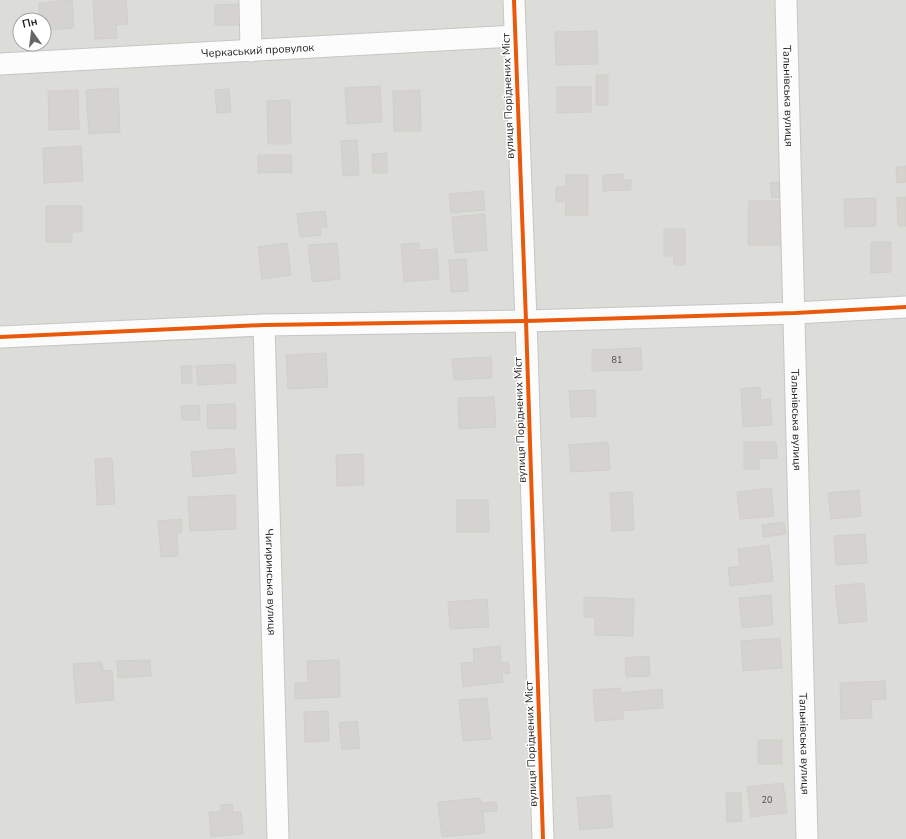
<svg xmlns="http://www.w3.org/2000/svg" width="906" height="839" font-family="'Nunito Sans',sans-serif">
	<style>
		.residential { fill: #dcdcd9; fill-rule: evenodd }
		.building { fill: #d4d3cf; stroke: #d1cfc9 }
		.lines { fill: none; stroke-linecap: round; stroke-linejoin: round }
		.minor-casing { stroke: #c6c6c4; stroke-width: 23 }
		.minor { stroke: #fcfcfc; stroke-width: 21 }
		.cycleway-casing { stroke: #fff; stroke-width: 6 }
		.cycleway { stroke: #e8590c; stroke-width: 4 }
		.labels { text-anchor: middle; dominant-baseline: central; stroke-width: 3; stroke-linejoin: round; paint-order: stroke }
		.number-label { font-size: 9px; fill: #4c4c4b }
		.street-label { font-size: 11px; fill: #1f1f1f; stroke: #fff }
	</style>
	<rect width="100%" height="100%" fill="#edede8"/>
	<path class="residential" d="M0,0H906V839H0ZM20,20H44V44H20Z"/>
	<g class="building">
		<path d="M72,0L74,28L44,30V20H40L39,3Z"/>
		<path d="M93,0H126L128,24L116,25L117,38L95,39Z"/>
		<path d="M243,4L244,25H215V5Z"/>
		<path d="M597,31L598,64L556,65L555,32Z"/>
		<rect x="596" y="75" width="12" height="30"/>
		<path d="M380,86L382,122L347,124L345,88Z"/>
		<path d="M557,87H591V112L557,113Z"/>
		<path d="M118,88L120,132L89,134L86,90Z"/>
		<path d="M229,89L231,112L217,113L215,90Z"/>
		<path d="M78,90L79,129L49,130L48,91Z"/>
		<path d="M420,90L421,131H394L393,91Z"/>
		<path d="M290,100L291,144H268L267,101Z"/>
		<path d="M357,140L359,175L343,176L341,141Z"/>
		<path d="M81,146L83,181L44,183L43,148Z"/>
		<path d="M387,153V173H373L372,154Z"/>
		<path d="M258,155H291L292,172L258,173Z"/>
		<path d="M906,166V182L897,183L896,167Z"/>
		<path d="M623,174V180H631V190L603,191V175Z"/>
		<path d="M566,175H588V215H565L566,202H556V187H566Z"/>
		<path d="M784,181L785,197L772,198L770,183Z"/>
		<path d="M483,191L485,210L451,213L449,194Z"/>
		<path d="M906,197V226H898L897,198Z"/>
		<path d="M876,198V226L845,227L844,199Z"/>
		<path d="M749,201H782V245H748Z"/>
		<path d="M46,206H82V232H72V242H46Z"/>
		<path d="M325,211L327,227H320L321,235L300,237L297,214Z"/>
		<path d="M485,214L487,250L455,253L452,217Z"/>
		<path d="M664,229H685V265H674V256H664Z"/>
		<path d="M871,242H891V272L871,273Z"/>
		<path d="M287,243L291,275L262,279L258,247Z"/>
		<path d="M337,243L340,279L312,282L308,245Z"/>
		<path d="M419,243V250L437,249L439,279L404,282L401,244Z"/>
		<path d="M466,259L468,291L451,292L449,260Z"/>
		<path d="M641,348L642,370L592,371V350Z"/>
		<path d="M326,353L328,387L288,389L286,355Z"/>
		<path d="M491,357L492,378L454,380L452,359Z"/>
		<path d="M235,364L236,383L198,385L196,366Z"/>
		<path d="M181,366H192V383L182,384Z"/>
		<path d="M760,387L761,400L770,399L772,425L743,427L741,389Z"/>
		<path d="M595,390L596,416L571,417L569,391Z"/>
		<path d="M494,397L496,427L459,429L458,398Z"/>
		<path d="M235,404L236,428L208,429L207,405Z"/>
		<path d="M199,405L200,420H182L181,406Z"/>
		<path d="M608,442L610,470L571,472L569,445Z"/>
		<path d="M744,442H776L777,458L759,459L760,469H744Z"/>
		<path d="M234,448L236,473L193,477L191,452Z"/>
		<path d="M363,454L364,485L337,486L336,455Z"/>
		<path d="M112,458L115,504L97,505L95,459Z"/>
		<path d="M771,488L774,516L740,519L737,492Z"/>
		<path d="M859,490L861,516L831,519L828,493Z"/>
		<path d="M632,492L634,530L612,531L610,493Z"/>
		<path d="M235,495L236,529L190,531L188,497Z"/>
		<path d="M457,500H488L489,532H457Z"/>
		<path d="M182,519V532L177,533L178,556L161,557L158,521Z"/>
		<path d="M784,522L786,534L763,537L762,525Z"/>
		<path d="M865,534L867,563L836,565L834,536Z"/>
		<path d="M769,545L773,581L730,586L728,568L740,566L738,549Z"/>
		<path d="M864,583L867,621L839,624L835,586Z"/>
		<path d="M771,595L773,625L742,628L739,598Z"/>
		<path d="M584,597L634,599L633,636L595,635V617H584Z"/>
		<path d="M487,599L489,627L450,629L448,602Z"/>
		<path d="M780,638L782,668L743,671L741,641Z"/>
		<path d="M500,646L501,663L508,662L510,673L502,674L503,682L463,687L461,663L474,662L473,649Z"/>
		<path d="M649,656L650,676L626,677L625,658Z"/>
		<path d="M150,660L151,676L118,678L117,661Z"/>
		<path d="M339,660L340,697L295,699V683L308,682L307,661Z"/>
		<path d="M102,662L103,671L112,670L114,700L76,703L73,664Z"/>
		<path d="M885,681L886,699L871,700L872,718L841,719L840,683Z"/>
		<path d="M621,688V693L662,689L663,708L623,711L624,719L595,721L593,690Z"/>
		<path d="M487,698L491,739L463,741L459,700Z"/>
		<path d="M328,711L329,741L305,742L304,712Z"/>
		<path d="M357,721L360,748L342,750L339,723Z"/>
		<rect x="758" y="740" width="24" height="24"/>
		<path d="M783,783L787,813L751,817L747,787Z"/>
		<path d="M726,793H741L742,821L727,822Z"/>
		<path d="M610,795L613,827L580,830L577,798Z"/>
		<path d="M480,798L481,803L496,802L497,811L483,812L485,833L442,837L438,802Z"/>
		<path d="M232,804L233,812H241L243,834L211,837L209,812H221V805Z"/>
	</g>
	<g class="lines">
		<defs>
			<g id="minor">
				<path d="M250,0L251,51"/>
				<path d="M514,0L526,321L543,839"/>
				<path id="s1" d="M786,0L807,839"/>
				<path id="s2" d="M0,64L515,36"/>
				<path id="s3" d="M264,325L278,839"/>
				<path d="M0,337L264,325L526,321L795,313L906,307"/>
			</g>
		</defs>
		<use href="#minor" class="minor-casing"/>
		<use href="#minor" class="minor"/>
		<defs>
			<g id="cycleway">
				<path d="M514,0L526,321L543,839"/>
				<path d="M0,337L264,325L526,321L795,313L906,307"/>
			</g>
		</defs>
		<use href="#cycleway" class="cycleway-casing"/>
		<use href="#cycleway" class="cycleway"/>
	</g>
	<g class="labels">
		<g class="number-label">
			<text x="617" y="360">81</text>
			<text x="767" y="800">20</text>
		</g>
		<g class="street-label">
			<text stroke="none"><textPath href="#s2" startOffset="258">Черкаський провулок</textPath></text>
			<text transform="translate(508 96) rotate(-92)">вулиця Поріднених Міст</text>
			<text stroke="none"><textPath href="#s1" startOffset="96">Тальнівська вулиця</textPath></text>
			<text stroke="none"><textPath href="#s1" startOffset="420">Тальнівська вулиця</textPath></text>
			<text transform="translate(520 420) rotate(-92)">вулиця Поріднених Міст</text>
			<text stroke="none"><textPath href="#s3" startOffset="257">Чигиринська вулиця</textPath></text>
			<text stroke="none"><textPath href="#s1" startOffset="744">Тальнівська вулиця</textPath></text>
			<text transform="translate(531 744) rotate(-92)">вулиця Поріднених Міст</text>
		</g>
	</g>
	<g transform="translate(32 32) rotate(346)"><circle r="19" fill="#ffffff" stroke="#a5a5a5"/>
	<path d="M0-3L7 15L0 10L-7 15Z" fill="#676765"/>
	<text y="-6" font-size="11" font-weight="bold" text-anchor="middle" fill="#1f1f1f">Пн</text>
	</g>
</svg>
